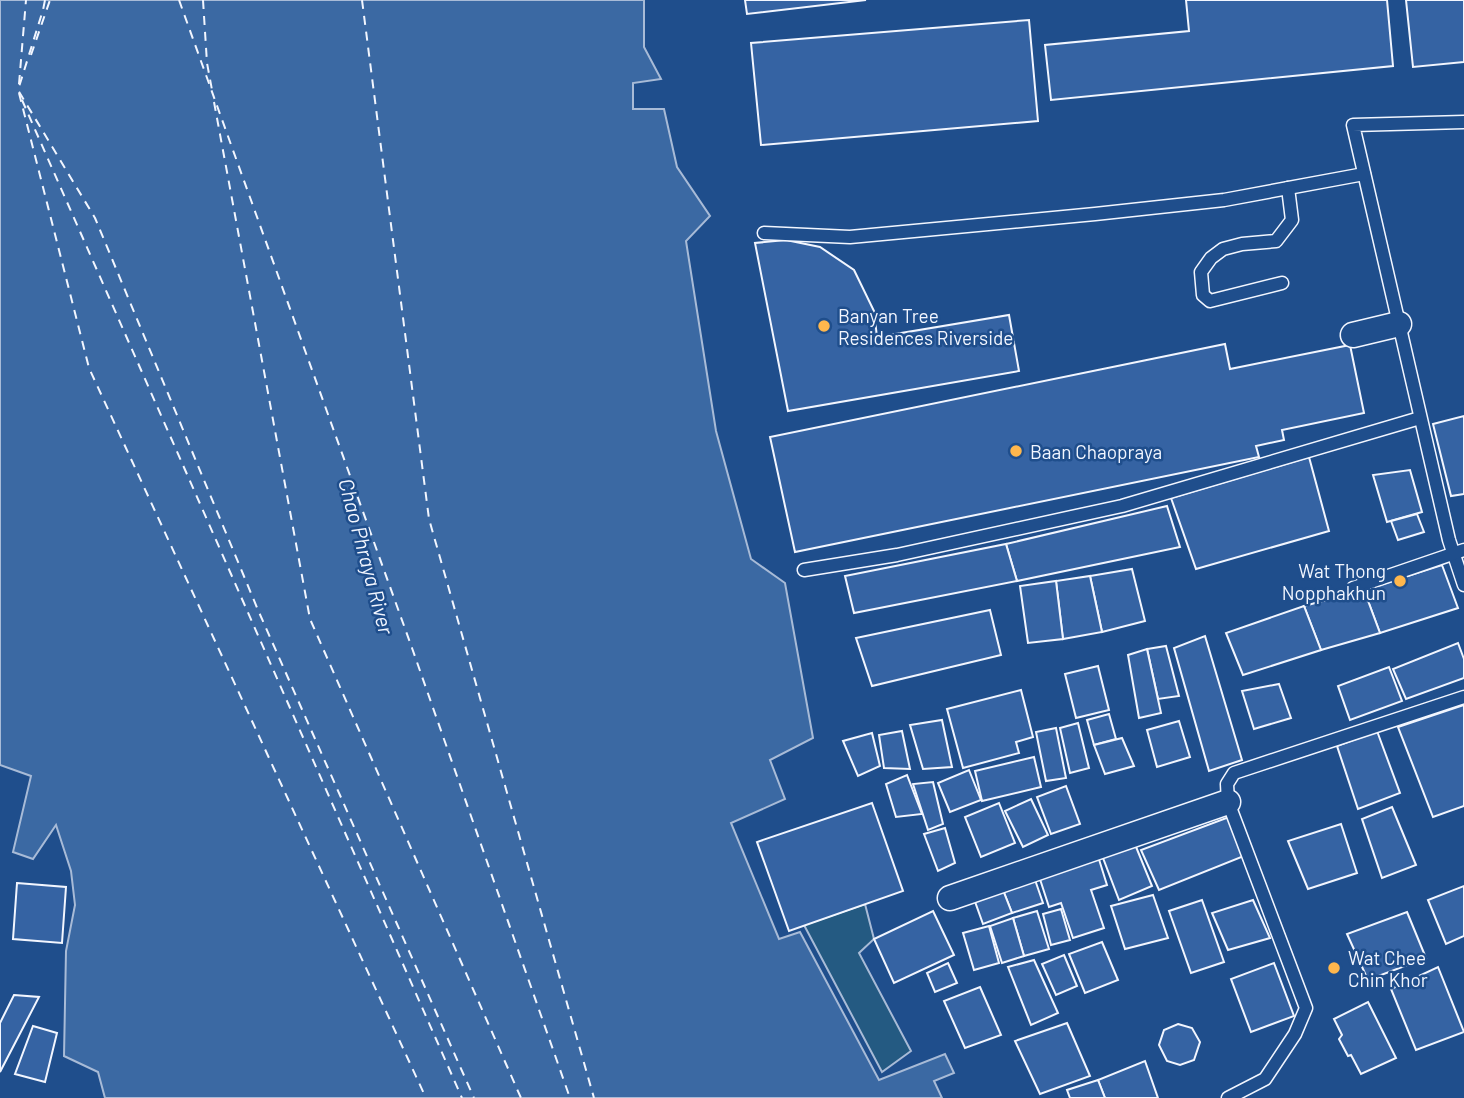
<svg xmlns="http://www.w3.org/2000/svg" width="1464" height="1098" font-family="Barlow,sans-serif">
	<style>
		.green { fill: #245a82; stroke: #a8bbd7; stroke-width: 2 }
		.water { fill: #3b69a3; stroke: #a8bbd7; stroke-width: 2 }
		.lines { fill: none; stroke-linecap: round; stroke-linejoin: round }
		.ferry { stroke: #f2f6ff; stroke-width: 2; stroke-dasharray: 9 7; stroke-linecap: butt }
		.building { fill: #3563a3; stroke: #f2f6ff; stroke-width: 2 }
		.service-casing { stroke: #f2f6ff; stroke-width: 15 }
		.minor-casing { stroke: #f2f6ff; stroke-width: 27 }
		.service { stroke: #1f4e8c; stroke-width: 12 }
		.minor { stroke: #1f4e8c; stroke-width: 24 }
		.poi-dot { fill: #ffb74d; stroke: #1f4e8c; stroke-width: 2.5 }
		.labels { text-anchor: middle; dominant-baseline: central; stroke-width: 5; stroke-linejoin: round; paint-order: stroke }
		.poi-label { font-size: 19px; fill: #f2f6ff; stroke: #1f4e8c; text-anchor: start }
		.water-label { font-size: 21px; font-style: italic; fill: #f2f6ff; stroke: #1f4e8c }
	</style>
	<rect width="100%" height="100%" fill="#1f4e8c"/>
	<path class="green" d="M865,904L874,939L859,953L911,1051L882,1072L804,925Z"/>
	<path class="water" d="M0,0H644V47L661,79L633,83V109H664L677,167L710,216L686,241L716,431L751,559L785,583L813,738L770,760L785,799L731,823L779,939L800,932L879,1080L945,1054L954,1073L934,1081L942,1098H105L98,1072L64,1056L66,951L75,905L71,871L56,825L33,859L13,852L31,776L0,765Z"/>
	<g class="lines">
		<g class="ferry">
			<path d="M45,0L43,10L18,90L95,218L258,610L474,1098"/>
			<path d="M179,0L412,648L570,1098"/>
			<path d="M203,0L207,63L212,90"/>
			<path d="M362,0L429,519L594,1098"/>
			<path d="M31,55L50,0"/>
			<path d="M19,84L26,0"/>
			<path d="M19,93L89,368L426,1098"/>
			<path d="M22,100L462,1098"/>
			<path d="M214,102L310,619L521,1098"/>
		</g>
	</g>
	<g class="building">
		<path d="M745,0H866L747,14Z"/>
		<path d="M1186,0H1387L1393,66L1051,100L1045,45L1189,31Z"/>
		<path d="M1406,0H1464V62L1413,67Z"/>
		<path d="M1029,20L1038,121L761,145L751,43Z"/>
		<path d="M786,240L820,247L854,270L874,311L877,337L1009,315L1019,371L788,411L755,243Z"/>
		<path d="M1225,344L1230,369L1350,345L1364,413L1282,430L1284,440L1256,446L1259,457L795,552L770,437Z"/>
		<path d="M1464,416V494L1451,496L1433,424Z"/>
		<path d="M1309,457L1329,531L1196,569L1171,498Z"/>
		<path d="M1410,470L1422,512L1387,522L1373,475Z"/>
		<path d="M1167,506L1180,547L1017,581L1006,544Z"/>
		<path d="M1417,514L1424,532L1398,540L1391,521Z"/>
		<path d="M1006,544L1017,581L854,613L845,576Z"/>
		<path d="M1442,565L1458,608L1380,633L1364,590Z"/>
		<path d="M1132,569L1145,621L1102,632L1090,576Z"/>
		<path d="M1090,576L1102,632L1063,639L1056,581Z"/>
		<path d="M1056,581L1063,639L1028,643L1020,586Z"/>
		<path d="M1364,590L1380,633L1321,650L1304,606Z"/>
		<path d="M1304,606L1321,650L1243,675L1226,633Z"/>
		<path d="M990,610L1001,655L872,686L856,638Z"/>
		<path d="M1205,636L1242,760L1209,771L1174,648Z"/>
		<path d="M1458,643L1464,659V678L1406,699L1393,669Z"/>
		<path d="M1166,646L1179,696L1158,699L1147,649Z"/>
		<path d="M1147,649L1161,713L1139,718L1128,655Z"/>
		<path d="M1098,666L1109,710L1076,718L1065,674Z"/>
		<path d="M1389,667L1402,701L1350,720L1338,686Z"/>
		<path d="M1279,684L1291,718L1254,729L1242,691Z"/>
		<path d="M1021,690L1033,737L1016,742L1019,753L963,768L947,709Z"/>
		<path d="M1464,705V806L1433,817L1398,727Z"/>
		<path d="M1109,714L1116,739L1094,745L1087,720Z"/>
		<path d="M942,720L952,767L923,769L910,725Z"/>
		<path d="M1179,721L1190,757L1157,767L1147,730Z"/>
		<path d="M1078,723L1089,768L1070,773L1060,728Z"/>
		<path d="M1056,728L1066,778L1046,781L1036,732Z"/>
		<path d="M902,731L910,769L884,768L879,735Z"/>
		<path d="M1377,731L1400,793L1358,809L1337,746Z"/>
		<path d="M872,733L880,766L858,776L843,741Z"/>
		<path d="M1122,738L1134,766L1105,774L1094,745Z"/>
		<path d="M1034,757L1041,787L982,801L975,771Z"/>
		<path d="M969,770L981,800L950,812L938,783Z"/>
		<path d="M907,775L922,814L896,817L886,784Z"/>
		<path d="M933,782L943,824L928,830L913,784Z"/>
		<path d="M1066,786L1080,824L1051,834L1037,797Z"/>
		<path d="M1031,799L1048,835L1023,847L1005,811Z"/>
		<path d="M872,803L903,891L789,931L757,842Z"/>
		<path d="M999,803L1015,843L981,857L965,817Z"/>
		<path d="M1392,807L1416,865L1382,878L1362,819Z"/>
		<path d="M1229,817L1244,856L1159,890L1141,850Z"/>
		<path d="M1341,824L1357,873L1308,889L1288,841Z"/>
		<path d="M945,828L955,863L938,871L924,834Z"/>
		<path d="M1132,837L1152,886L1119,900L1100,850Z"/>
		<path d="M1097,853L1107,885L1091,890L1104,928L1073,938L1061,903L1049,907L1038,873Z"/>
		<path d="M1033,874L1043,903L1012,913L1001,885Z"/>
		<path d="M17,883L66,887L62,943L13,939Z"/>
		<path d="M1001,885L1012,913L983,924L973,896Z"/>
		<path d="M1464,886V936L1446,944L1428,900Z"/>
		<path d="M1153,895L1168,938L1125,949L1111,906Z"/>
		<path d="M1202,900L1224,962L1191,973L1169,911Z"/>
		<path d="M1253,900L1270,938L1228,950L1212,913Z"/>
		<path d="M1061,909L1070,940L1051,945L1043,914Z"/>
		<path d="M933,911L954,955L894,983L874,939Z"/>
		<path d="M1037,911L1049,949L1024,956L1013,918Z"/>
		<path d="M1407,912L1426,958L1368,980L1347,934Z"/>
		<path d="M1013,918L1024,956L1002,963L990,926Z"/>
		<path d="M989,926L999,963L974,970L963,933Z"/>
		<path d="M1102,942L1118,980L1085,993L1069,954Z"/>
		<path d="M1064,955L1077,986L1056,995L1042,964Z"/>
		<path d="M1034,960L1058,1013L1031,1025L1008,967Z"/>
		<path d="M948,963L957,983L935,992L927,973Z"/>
		<path d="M1274,963L1294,1016L1251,1032L1231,979Z"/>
		<path d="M1438,967L1464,1032L1416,1050L1391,989Z"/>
		<path d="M980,987L1001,1035L965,1048L944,1001Z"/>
		<path d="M14,995L39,997L0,1072V1023Z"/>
		<path d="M1368,1002L1396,1058L1361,1074L1351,1055L1348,1056L1339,1039L1342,1035L1334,1019Z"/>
		<path d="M1067,1023L1090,1076L1040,1094L1015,1041Z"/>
		<path d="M1178,1024L1192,1028L1200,1042L1194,1060L1180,1065L1167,1061L1159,1045L1164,1030Z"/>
		<path d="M33,1026L57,1033L45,1082L15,1074Z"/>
		<path d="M1145,1061L1158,1098H1105L1098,1080Z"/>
		<path d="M1098,1080L1105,1098H1070L1067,1090Z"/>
	</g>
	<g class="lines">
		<defs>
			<g id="service">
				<path d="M1464,122L1353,125L1449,540L1464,585"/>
				<path d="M764,233L850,237L1095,214L1224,200L1364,174"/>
				<path d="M1282,283L1210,301L1203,295L1201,272L1211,258L1223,249L1242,244L1276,241L1292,220L1288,188"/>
				<path d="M804,570L897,555L1122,506L1420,418"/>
				<path d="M1353,588L1464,550"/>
				<path d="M1228,1098L1265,1079L1295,1034L1306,1008L1228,802L1227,784L1234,773L1464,697"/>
			</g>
			<g id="minor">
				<path d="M1353,335L1399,324"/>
				<path d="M950,898L1228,802"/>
			</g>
		</defs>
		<use href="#service" class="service-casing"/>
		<use href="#minor" class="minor-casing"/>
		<use href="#service" class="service"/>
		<use href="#minor" class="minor"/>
	</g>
	<g class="poi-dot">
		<circle cx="824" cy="326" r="7"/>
		<circle cx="1016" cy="451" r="7"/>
		<circle cx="1400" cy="581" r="7"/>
		<circle cx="1334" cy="968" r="7"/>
	</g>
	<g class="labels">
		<g class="poi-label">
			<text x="838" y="315">Banyan Tree<tspan x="838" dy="22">Residences Riverside</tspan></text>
			<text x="1030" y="451">Baan Chaopraya</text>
			<text x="1386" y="570" text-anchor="end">Wat Thong<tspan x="1386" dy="22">Nopphakhun</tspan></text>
			<text x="1348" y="957">Wat Chee<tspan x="1348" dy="22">Chin Khor</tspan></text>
		</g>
		<g class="water-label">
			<text transform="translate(367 556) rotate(75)">Chao Phraya River</text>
		</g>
	</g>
</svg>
